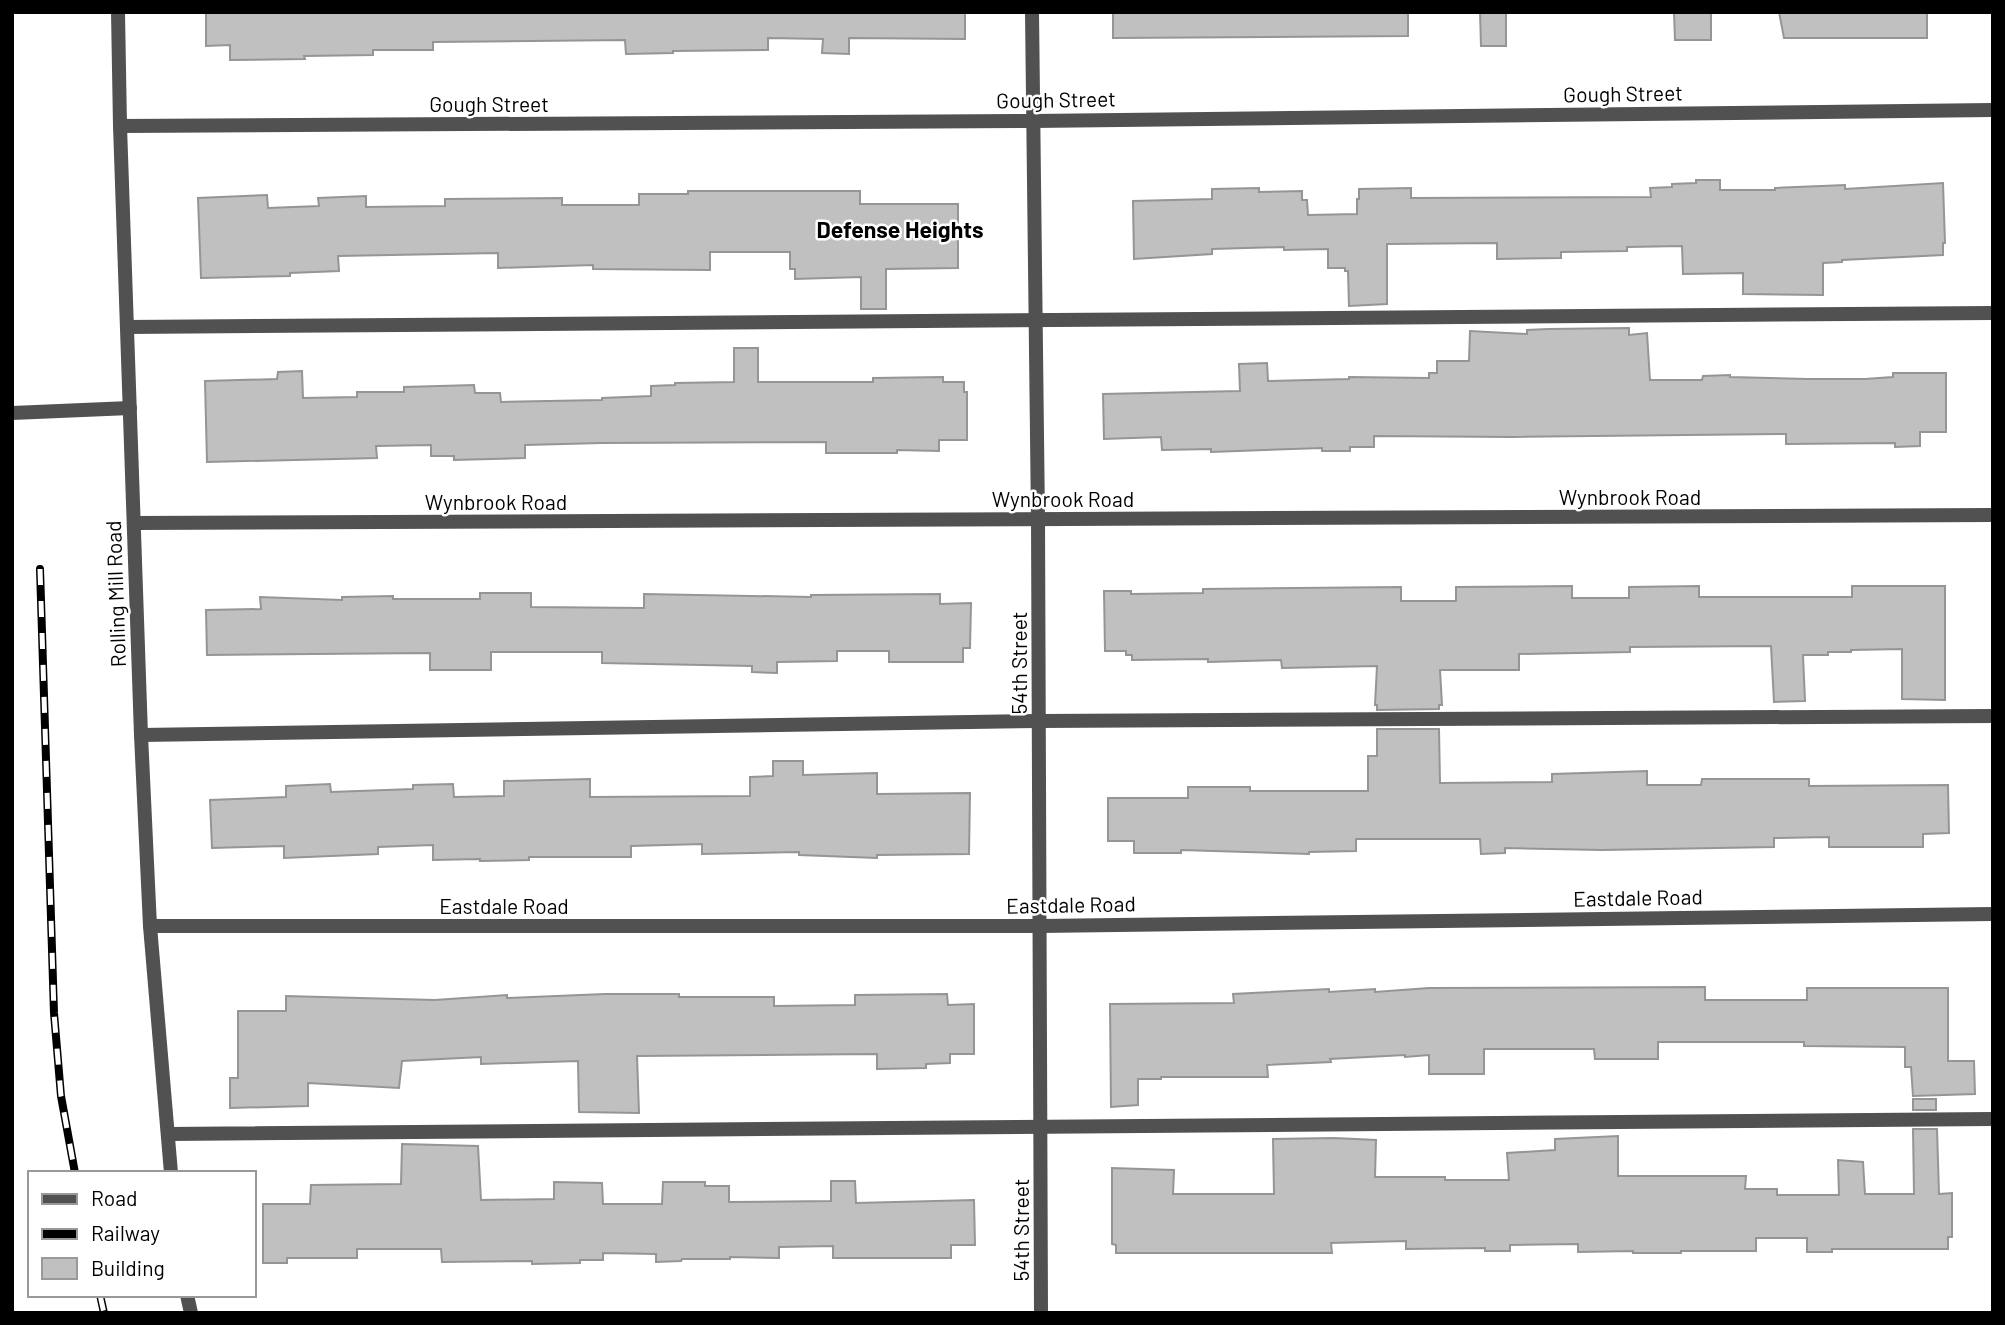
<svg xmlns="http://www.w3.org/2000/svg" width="2005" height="1325" font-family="Barlow,sans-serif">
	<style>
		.building { fill: #c0c0c0; stroke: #959595; stroke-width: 2 }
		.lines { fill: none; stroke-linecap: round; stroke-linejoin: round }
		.service { stroke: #515151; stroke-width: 14 }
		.minor { stroke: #515151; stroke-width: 14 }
		.tertiary { stroke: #515151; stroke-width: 14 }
		.rail-casing { stroke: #000; stroke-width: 8 }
		.rail { stroke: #fff; stroke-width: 5; stroke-dasharray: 16; stroke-linecap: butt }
		.labels { text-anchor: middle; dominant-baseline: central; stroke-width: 5; stroke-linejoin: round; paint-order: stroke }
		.street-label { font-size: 21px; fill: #000; stroke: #fff }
		.neighbourhood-label { font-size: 23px; font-weight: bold; fill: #000; stroke: #fff }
	</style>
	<rect width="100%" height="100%" fill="#fff"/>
	<g class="building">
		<path d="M206,12H965V39L849,38V54L822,53L823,39L768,38V50L673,51V53L626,54L625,40L433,42V50H373V55L304,56L305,59L230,60V45L206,46Z"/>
		<path d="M1113,12H1408V36L1113,38Z"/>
		<path d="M1480,12H1506V46H1481Z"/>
		<path d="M1674,12H1711V40H1675Z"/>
		<path d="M1779,12H1927V38H1784Z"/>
		<path d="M1696,180H1720V190H1775V188L1845,185V189L1943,183L1945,243H1943V255L1842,260V262L1823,263V295L1743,294V273L1683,274L1682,246L1627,247V251L1561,252V258L1497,259V243L1387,244V304L1349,306L1348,271H1345V268H1328V249L1284,250V247L1212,249V254L1134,259L1133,201L1212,199V189L1259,188V192L1302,191V200H1307L1308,215L1357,214V199H1359V189L1411,188V198L1651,197L1650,188L1672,187V184L1696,183Z"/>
		<path d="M688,191H860V204H958V268L886,269V309H861V277L795,279V269H790V252H710V270L593,269V265L498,268V253L338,256L339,271L290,273V276L201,278L198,198L267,195L268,208L319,206L318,198L366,196V207L445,206V199L562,198V205H639V194H688Z"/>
		<path d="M1629,328V335L1647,333L1650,380H1702L1703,376L1730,375V377L1808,379H1865L1893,377V373H1946V432H1920V446L1895,447V443L1786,444V434L1512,437L1374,436V447H1350V451H1322V448L1211,452V449L1162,450L1161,437L1104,439L1103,394L1240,391L1239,364L1267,363L1268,381L1349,379V377L1429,378V373H1437V361H1469L1470,331L1527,334V330L1548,329Z"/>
		<path d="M734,348H758V382H873V378L943,377V382H964V392H967V440H939V451L897,450V453H826V442L602,443L525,445V458L454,460V456H431V445L376,446L377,458L207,462L205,381L277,379L278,372L302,371L303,398L357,397V392H404V387L474,385L475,393H500L501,402L602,400V398L651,396V386L675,385V383L734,382Z"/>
		<path d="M1572,586V598H1629V587L1699,586V597H1852V586H1945V700L1902,699V649L1851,650V652H1828V655H1803L1805,701L1774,702L1771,646L1630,647V652L1519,654V670H1440L1442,705H1439V709L1377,710V705H1375L1377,666L1282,668L1281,660L1208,662V659L1132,660V655H1126V651H1105L1104,591H1131V594L1203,593V589L1401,587V601H1456V587Z"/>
		<path d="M480,593H531V607L644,608V594L811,597V595L940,594V604L971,603L970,648H963V662H889V651H837V661L777,662V673L752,672V666L602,663V652H491V670H430V653L207,655L206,610L261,609L260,597L342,600V597L393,596V599H480Z"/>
		<path d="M1377,729H1439L1440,783L1552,782V774L1647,771V785H1701L1702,779H1809V786L1948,785L1949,833L1923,834V847H1829V837L1774,838V847L1602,850L1505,848V853L1481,854L1480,839H1356V851L1309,852V854L1181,850V853H1134V841H1108V798H1188V787H1250V791H1368V756H1377Z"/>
		<path d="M773,761H803V775L877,773V794L970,793L969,854L877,855V858L799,855V852L702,854V844L631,846V857H529V860L480,861V859L433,860V845L378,847V854L284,858V846L212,848L210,800L286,797V786L330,784L331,792L413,789V785L453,784L454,797L504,796V781L590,779V797L750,796V777L773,776Z"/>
		<path d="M1705,987V1000H1807V988H1948V1061H1974L1975,1094L1913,1096L1911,1067H1905V1047L1804,1046V1042H1658V1059H1595L1594,1049H1484V1074H1429V1055L1405,1057V1055L1330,1059L1331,1062L1267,1065L1268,1077H1161V1079H1138V1105L1111,1107L1110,1004L1234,1003L1233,994L1329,989V992L1375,989V992L1429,988Z"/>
		<path d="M605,994H679V997H774V1006L855,1005V995L947,994L948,1005L974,1004V1054H950V1063L926,1064V1068L877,1069V1054L637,1056L639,1113L579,1112L578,1061L481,1064V1057L402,1061L399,1088L308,1083V1106L230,1108V1078H238V1011H286V996L435,1000L507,995V998Z"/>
		<rect x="1913" y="1099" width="23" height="11"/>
		<path d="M1913,1129H1937L1939,1194L1952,1193V1237H1948V1249H1832V1252H1807V1238H1756V1251H1681V1253H1633V1251L1578,1252V1244L1510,1245V1251H1485V1248L1406,1249V1241L1331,1243L1332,1253H1116V1245L1112,1244V1168L1174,1170L1173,1194H1274L1273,1139L1334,1138L1376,1140L1375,1177H1445V1180H1509L1507,1153L1555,1150V1139L1618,1136V1176H1746L1745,1189H1777V1195H1839L1838,1160L1863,1162L1865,1194H1914Z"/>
		<path d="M402,1144L478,1146L481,1200L554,1199V1182L602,1183L603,1204H662L663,1182H705V1186H729V1202L831,1201V1181H855L856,1203L974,1200L975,1245H951V1258H833V1246L779,1247V1258L730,1257V1259H682L681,1261L656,1262V1254L603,1253V1260H580V1263L532,1264V1261L442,1262L441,1249H357V1258H287V1263H263V1204H310L311,1185L401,1184Z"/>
	</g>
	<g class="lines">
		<g class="service">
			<path d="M127,327L1993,313"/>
			<path d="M12,413L130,408"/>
			<path d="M141,735L1039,721L1993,716"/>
			<path d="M168,1134L1993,1119"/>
		</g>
		<g class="minor">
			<path d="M1032,12L1038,519L1041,1313"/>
			<path d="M120,126L1033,121L1993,110"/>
			<path d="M134,523L1993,515"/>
			<path d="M150,926H1040L1993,914"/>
		</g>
		<g class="tertiary">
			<path d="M118,12L120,126L141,735L150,926L171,1173"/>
			<path d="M187,1295L191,1313"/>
		</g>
		<defs>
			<g id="rail">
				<path d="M40,569L54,1013L61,1096L75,1173"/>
				<path d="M100,1295L104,1313"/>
			</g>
		</defs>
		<use href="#rail" class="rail-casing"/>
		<use href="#rail" class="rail"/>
	</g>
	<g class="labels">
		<g class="street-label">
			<text transform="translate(1623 93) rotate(-1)">Gough Street</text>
			<text transform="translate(1056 99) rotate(-1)">Gough Street</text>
			<text x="489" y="103">Gough Street</text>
			<text x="1630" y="496">Wynbrook Road</text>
			<text x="1063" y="498">Wynbrook Road</text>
			<text x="496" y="501">Wynbrook Road</text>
			<text transform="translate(115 594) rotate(-92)">Rolling Mill Road</text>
			<text transform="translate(1018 663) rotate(-90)">54th Street</text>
			<text transform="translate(1638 897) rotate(-1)">Eastdale Road</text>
			<text transform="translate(1071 904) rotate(-1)">Eastdale Road</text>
			<text x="504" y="905">Eastdale Road</text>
			<text transform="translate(1020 1230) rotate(-90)">54th Street</text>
		</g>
		<g class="neighbourhood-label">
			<text x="900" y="229">Defense Heights</text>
		</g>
	</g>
	<rect width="2005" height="1325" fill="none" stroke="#000000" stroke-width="28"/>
	<rect x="28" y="1171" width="228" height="126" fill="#ffffff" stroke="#999999" stroke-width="2"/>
	<rect x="42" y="1194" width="35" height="10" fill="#515151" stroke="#999999" stroke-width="2"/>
	<text x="91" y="1206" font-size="21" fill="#000000">Road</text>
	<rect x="42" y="1229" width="35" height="10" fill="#000000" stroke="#999999" stroke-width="2"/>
	<text x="91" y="1241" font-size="21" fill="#000000">Railway</text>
	<rect x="42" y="1258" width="35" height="21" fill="#c0c0c0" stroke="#999999" stroke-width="2"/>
	<text x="91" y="1276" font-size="21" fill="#000000">Building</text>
</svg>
